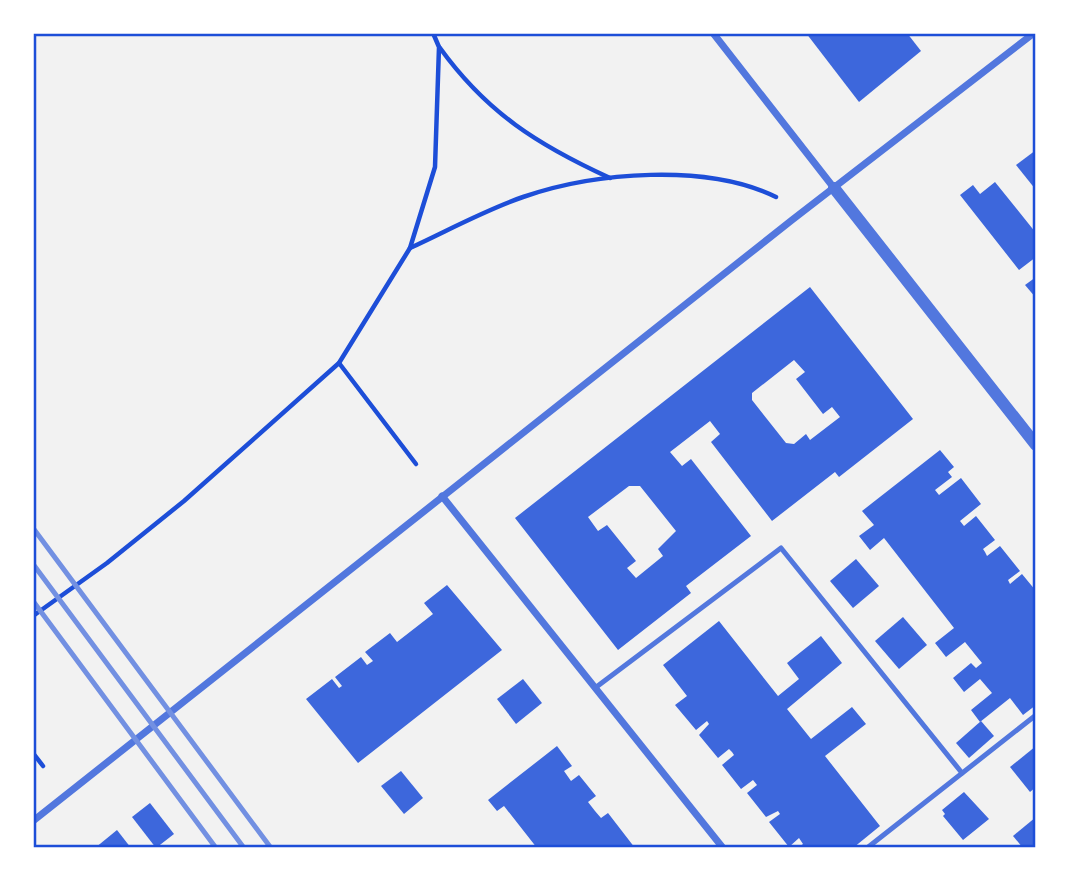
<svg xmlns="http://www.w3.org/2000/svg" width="1069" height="881" font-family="Spectral,serif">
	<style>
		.building { fill: #3d67dc; fill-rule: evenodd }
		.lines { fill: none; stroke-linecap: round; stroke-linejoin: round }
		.path { stroke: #1d4ed8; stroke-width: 4.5 }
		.service { stroke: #5277de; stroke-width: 5 }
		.minor { stroke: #5277de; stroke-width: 7 }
		.tertiary { stroke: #5277de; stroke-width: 12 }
		.rail { stroke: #7290e2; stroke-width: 5 }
		.neatline { fill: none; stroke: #1d4ed8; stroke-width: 2.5 }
	</style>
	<rect width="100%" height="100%" fill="#f2f2f2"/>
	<g class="building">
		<path d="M806,33H907L921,51L859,102Z"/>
		<path d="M1036,150V190L1016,165Z"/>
		<path d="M995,182L1036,233V257L1019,270L960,195L973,185L980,194Z"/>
		<path d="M1036,277V298L1025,285Z"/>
		<path d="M810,287L913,419L839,477L835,472L772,521L711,442L720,434L710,421L670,452L682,466L691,459L751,536L686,586L691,593L618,650L515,518ZM794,360L805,372L796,379L823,414L832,407L840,417L810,440L806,434L794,444L786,443L752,400V393ZM629,486H640L676,531L658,549L663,556L636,578L627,568L636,561L607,525L598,531L588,517Z"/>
		<path d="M940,450L954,467L948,472L952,477L935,490L939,495L961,478L981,504L960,521L964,526L976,516L995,540L983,549L985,552L987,556L1000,546L1020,571L1008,580L1010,584L1022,574L1036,591V705L1023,715L1010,698L980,722L971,710L992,693L980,679L964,692L953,678L971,663L976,668L982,663L965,642L946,657L935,643L954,628L884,538L870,550L859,536L874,525L862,511Z"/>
		<path d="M856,559L879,586L853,608L830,581Z"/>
		<path d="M447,585L502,650L358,763L306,699L332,679L339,688L342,686L335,677L361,657L367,665L373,661L365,652L390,633L397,642L433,614L424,603Z"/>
		<path d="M903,617L927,645L899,669L875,641Z"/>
		<path d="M719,621L778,696L799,679L787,663L821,636L842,663L787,709L811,739L852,707L866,724L825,756L880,826L853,848H798L803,844L799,838L789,847L769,822L780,814L778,811L766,817L747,793L757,785L753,780L741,789L722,765L734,755L732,752L729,749L718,758L699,735L709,724L707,721L696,730L675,705L687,696L663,665Z"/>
		<path d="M523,679L542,703L516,724L497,699Z"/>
		<path d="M981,721L994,736L969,758L956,743Z"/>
		<path d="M557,746L572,766L564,771L571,781L579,775L596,796L588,802L595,811L601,818L608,813L635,848H537L504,806L497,811L488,800Z"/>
		<path d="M1036,746V787L1030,792L1010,767Z"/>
		<path d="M401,771L423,798L404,814L381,786Z"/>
		<path d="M964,792L989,819L963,840L943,816L945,814L942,810Z"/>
		<path d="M150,803L174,834L156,848L132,817Z"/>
		<path d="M1036,817V848H1023L1013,836Z"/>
		<path d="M117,830L131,848H95Z"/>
	</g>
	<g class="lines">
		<g class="path">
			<path d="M440,48C487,113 538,145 610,178"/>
			<path d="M410,248C447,231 485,210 523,197C595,172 707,163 776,197"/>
			<path d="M339,363L416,464"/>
			<path d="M33,616L107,563L184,501L339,363L410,248L435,167L439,47L433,33"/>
			<path d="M33,753L43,766"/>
		</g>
		<g class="service">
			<path d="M595,688L781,548L962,773"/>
			<path d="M867,848L1036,715"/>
		</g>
		<g class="minor">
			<path d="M713,33L834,188"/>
			<path d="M442,496L723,848"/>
			<path d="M33,821L792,220L1034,33"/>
		</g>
		<path class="tertiary" d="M834,188L1036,445"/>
		<g class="rail">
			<path d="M33,528L271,848"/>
			<path d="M33,564L244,848"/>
			<path d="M33,601L216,848"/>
		</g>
	</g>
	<rect width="1069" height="881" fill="none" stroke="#ffffff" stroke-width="70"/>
	<rect x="35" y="35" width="999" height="811" class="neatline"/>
</svg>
